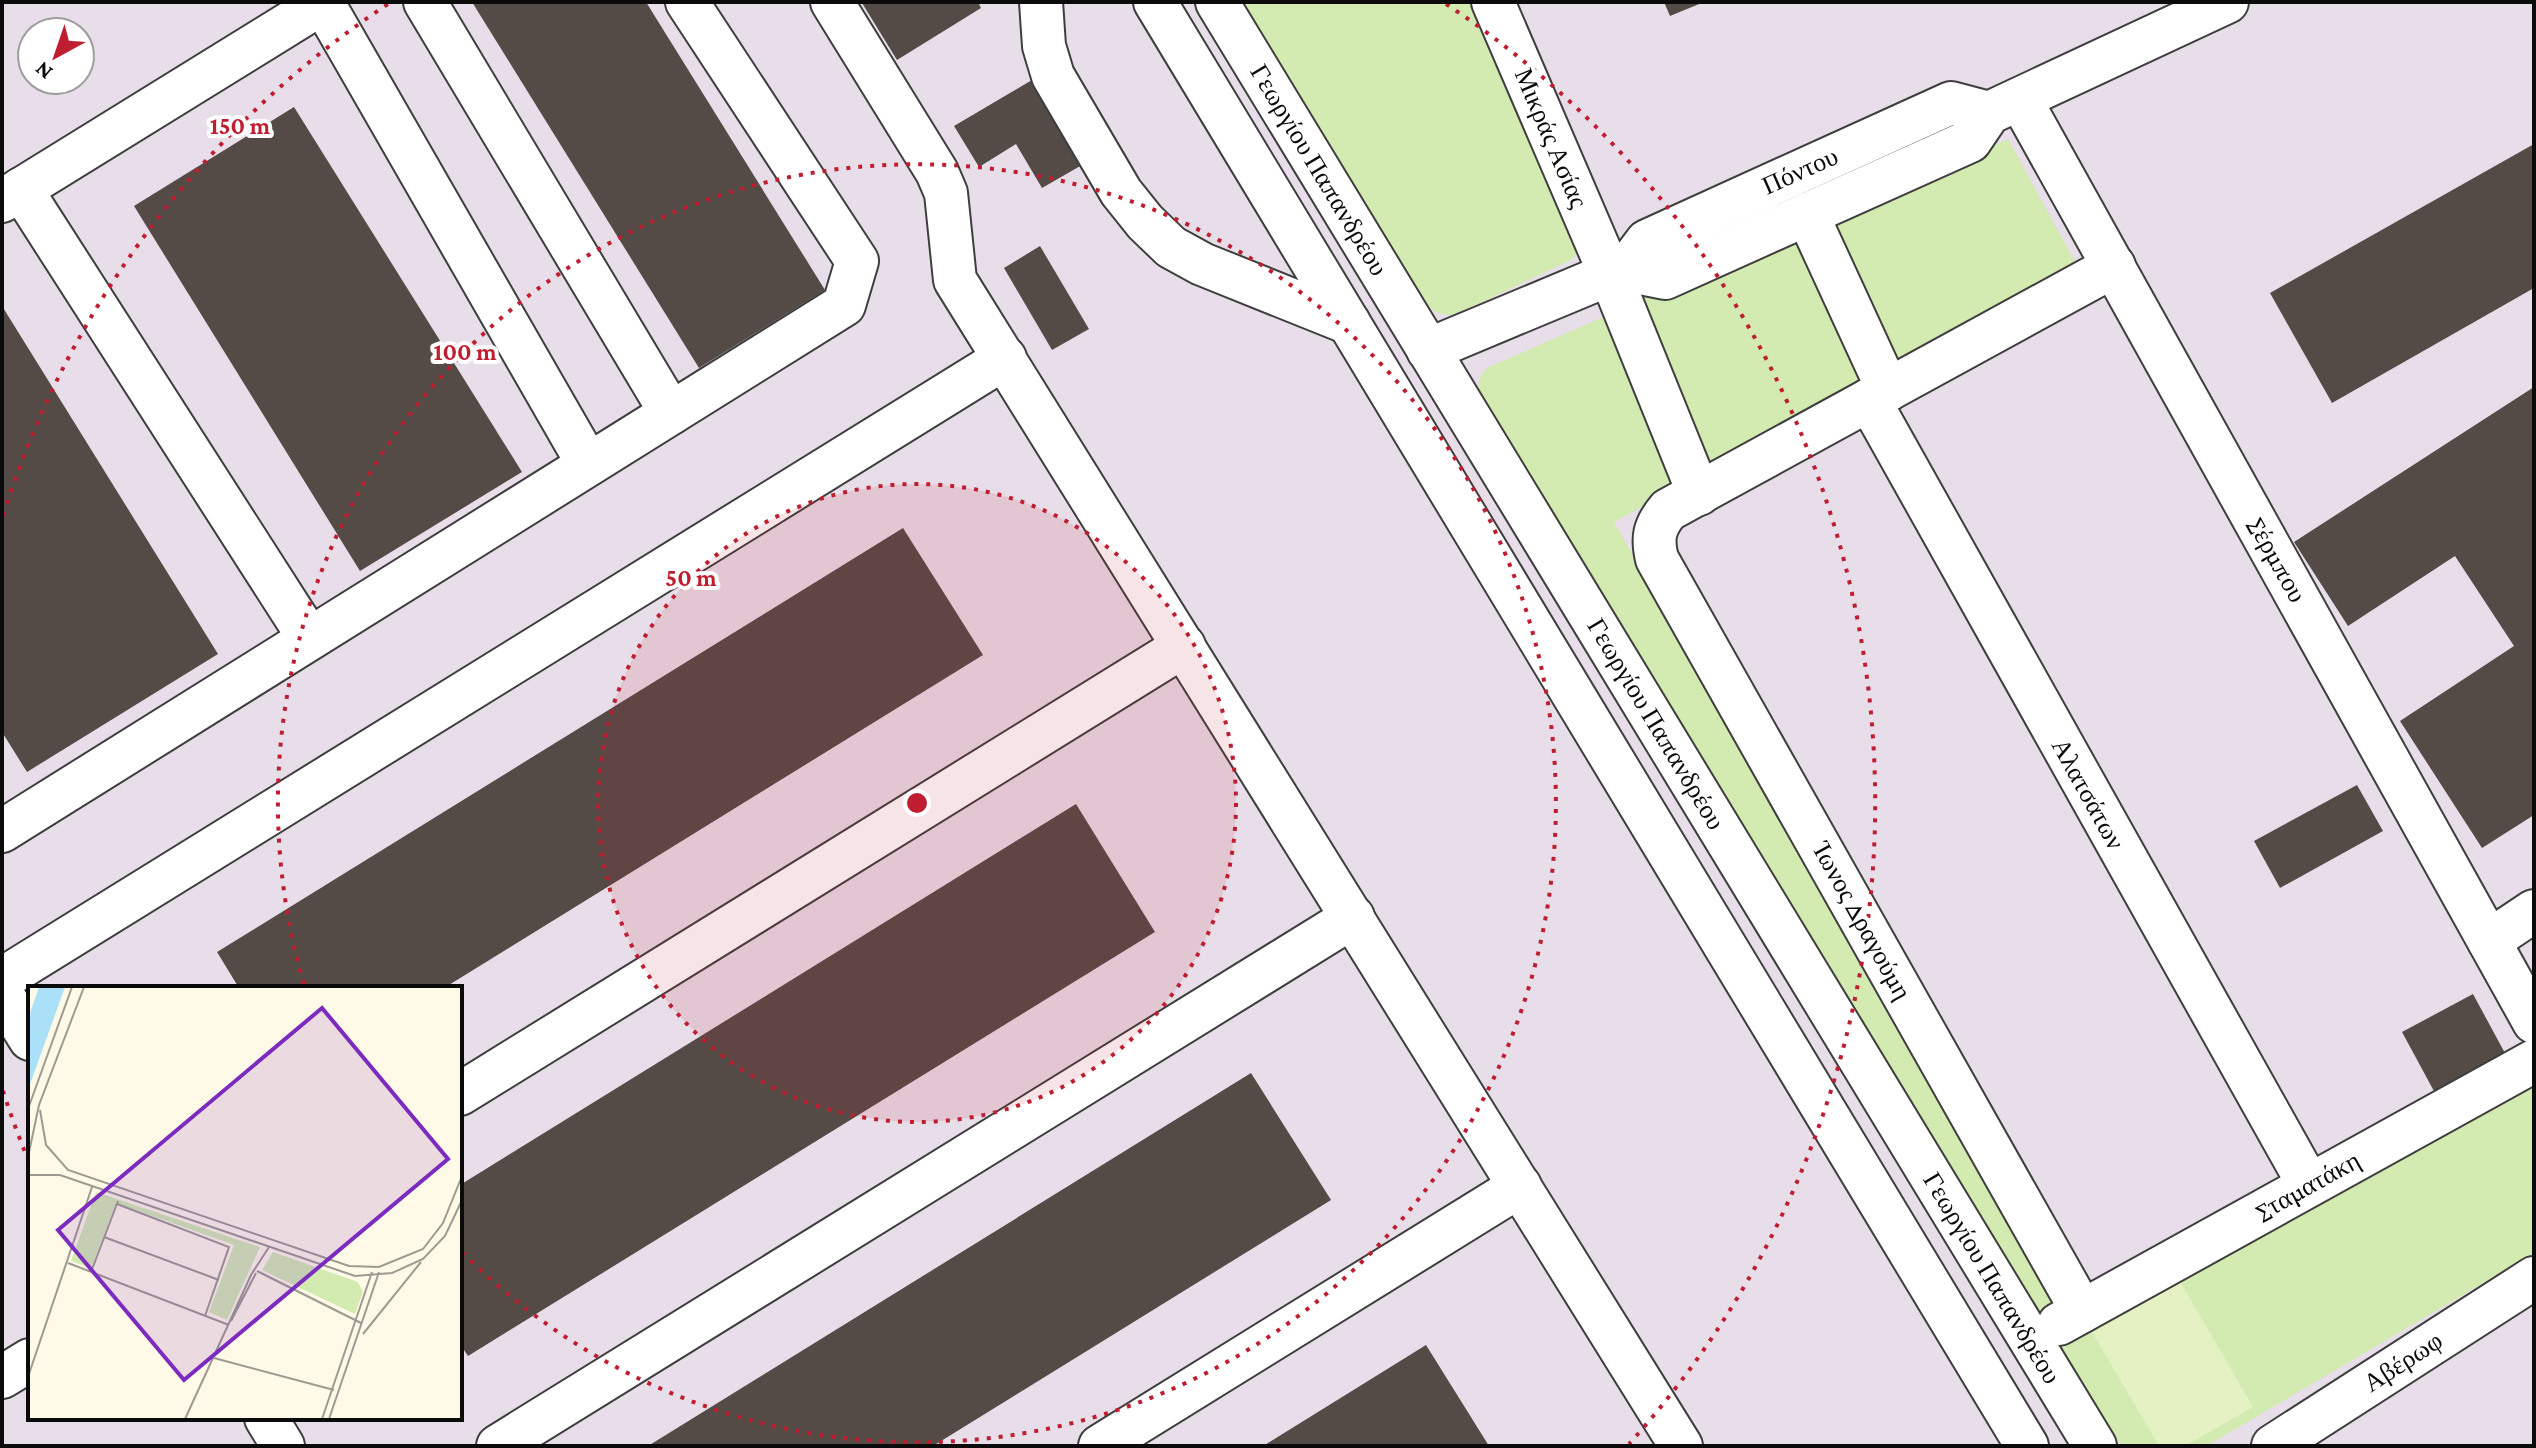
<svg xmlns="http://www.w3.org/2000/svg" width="2536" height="1448" font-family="'Crimson Pro',serif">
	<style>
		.industrial { fill: #e8deea; fill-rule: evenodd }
		.green { fill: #d3eab1 }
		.pitch { fill: #e4f1c3 }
		.building { fill: #544b47 }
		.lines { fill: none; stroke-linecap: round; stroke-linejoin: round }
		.minor-casing { stroke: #3e3e3e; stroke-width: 46 }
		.minor { stroke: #fff; stroke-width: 42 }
		.ring { fill: none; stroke: #bf1e31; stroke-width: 4; stroke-dasharray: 4 8 }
		.labels { text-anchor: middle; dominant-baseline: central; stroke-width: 8; stroke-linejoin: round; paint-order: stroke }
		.street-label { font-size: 26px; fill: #0b0b0b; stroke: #fff }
		.inset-road { fill: none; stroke: #9d9a90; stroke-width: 2 }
		.view { fill: #7b2cbf; fill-opacity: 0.15; stroke: #7b2cbf; stroke-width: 4 }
		.inset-edge { fill: none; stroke: #0b0b0b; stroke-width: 4 }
		.centre { fill: #bf1e31; stroke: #fff; stroke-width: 4 }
		.ring-label { font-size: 24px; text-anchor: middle; font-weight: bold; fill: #bf1e31; stroke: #fff; stroke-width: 8; stroke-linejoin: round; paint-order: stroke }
	</style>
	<rect width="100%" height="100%" fill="#fff9e8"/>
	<path class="industrial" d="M2,2H2534V1446H2ZM32,32H80V80H32ZM30,988H460V1418H30Z"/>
	<g class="green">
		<path d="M1241,2H1477L1580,249L1571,260L1455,315C1434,316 1427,307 1416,290Z"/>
		<path d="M2008,139L2078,267L1614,522L2078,1325L2534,1084V1253L2207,1446H2121L1478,390L1480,377L1487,368Z"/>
	</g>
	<path class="pitch" d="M2180,1281L2253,1407L2185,1446H2159L2092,1332Z"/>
	<g class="building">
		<path d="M472,2H646L825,290L699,368Z"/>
		<path d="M865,2H978L981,8L897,60L862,3Z"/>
		<path d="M1664,2H1704L1670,16Z"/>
		<path d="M1032,80L1082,165L1042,188L1016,144L979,167L954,126Z"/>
		<path d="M294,107L522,472L360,571L134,206Z"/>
		<path d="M2534,144V288L2332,403L2270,293Z"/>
		<path d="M1040,246L1089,329L1052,350L1004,268Z"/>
		<path d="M2,306L218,654L27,772L2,732Z"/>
		<path d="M2534,387V815L2482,848L2400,721L2514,646L2455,556L2348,626L2294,542Z"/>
		<path d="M903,528L983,655L444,988H239L217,952Z"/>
		<path d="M2357,785L2383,831L2280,888L2254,841Z"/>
		<path d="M1076,804L1155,932L468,1356L460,1344V1185Z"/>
		<path d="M2473,994L2506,1055L2435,1093L2402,1032Z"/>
		<path d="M1251,1073L1331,1200L933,1446H648Z"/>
		<path d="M1426,1345L1489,1446H1263Z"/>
	</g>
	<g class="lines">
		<defs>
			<g id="minor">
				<path d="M425,2L671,413"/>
				<path d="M832,2L937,172L946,193L955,280L1681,1446"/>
				<path d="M1041,2L1044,46L1053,76L1121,192L1145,222L1171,247L1202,264L1349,323"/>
				<path d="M1155,2L2027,1446"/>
				<path d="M1217,2L2095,1446"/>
				<path d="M1493,2L1610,274L1699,494"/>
				<path d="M323,3L588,464"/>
				<path d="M2020,99L2534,1022"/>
				<path d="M21,189L309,638"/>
				<path d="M2,201L324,2"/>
				<path d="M1807,214L1888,390"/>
				<path d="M1625,270L1647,241L1951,103L1989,113"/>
				<path d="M1428,350L1610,274L1625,270L1665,278L1970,141L1989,113L2227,2"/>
				<path d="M1869,400L2309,1185"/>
				<path d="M2,831L844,305L857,261L687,2"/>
				<path d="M2489,941L2534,911"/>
				<path d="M2,979L1005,358"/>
				<path d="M2,994L30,1039"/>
				<path d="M460,1094L1184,646"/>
				<path d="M2082,1311L1657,559C1652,538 1654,527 1668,510L2114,266"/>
				<path d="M2059,1324L2534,1061"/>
				<path d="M2,1377L30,1360"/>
				<path d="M266,1418L283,1446"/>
				<path d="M498,1446L1353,917"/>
				<path d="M1100,1446L1520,1186"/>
				<path d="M2273,1446L2534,1278"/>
			</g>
		</defs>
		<use href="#minor" class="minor-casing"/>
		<use href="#minor" class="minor"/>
	</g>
	<circle cx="917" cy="803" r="319" fill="#bf1e31" fill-opacity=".12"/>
	<g class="ring">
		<circle cx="917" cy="803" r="319"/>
		<path d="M304 984A639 639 0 1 1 461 1251"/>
		<path d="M29 1162A958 958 0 0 1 3 1091M3 515A958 958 0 0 1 388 4M1446 4A958 958 0 0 1 1629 1444"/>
	</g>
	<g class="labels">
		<g class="street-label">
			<text transform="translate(1551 138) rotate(67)">Μικράς Ασίας</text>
			<text transform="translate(1319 170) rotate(59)">Γεωργίου Παπανδρέου</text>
			<text transform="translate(1800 171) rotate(-24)">Πόντου</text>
			<text transform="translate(2277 560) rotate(61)">Σέρμπου</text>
			<text transform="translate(1656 724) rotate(59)">Γεωργίου Παπανδρέου</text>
			<text transform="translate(2088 794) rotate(61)">Αλατσάτων</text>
			<text transform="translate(1862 921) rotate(61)">Ίωνος Δραγούμη</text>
			<text transform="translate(2308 1186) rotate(-29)">Σταματάκη</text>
			<text transform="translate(1992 1278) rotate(59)">Γεωργίου Παπανδρέου</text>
			<text transform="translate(2403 1362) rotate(-33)">Αβέρωφ</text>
		</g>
	</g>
	<g transform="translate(28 986)">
		<rect width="434" height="434" fill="#fff9e8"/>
		<path d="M68,206L232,261L199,334L181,326L206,259L88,217L63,282L43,275ZM245,266L330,296L335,306L327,328L234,284Z" fill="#d3eab1"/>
		<path d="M11,1H37L0,104V33Z" fill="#abe1f8"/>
		<path class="inset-road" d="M0,123L44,1M12,124L18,159L40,184L321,280L351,281L395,263L415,237L434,190M0,171L11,119L56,1M0,189H32L327,290L364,287L395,273L417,250L434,214M89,218L201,261L177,330M76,251L191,294M40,277L201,339M229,285L333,337M63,286L90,215M203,335L228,287M335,348L393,276M186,372L306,404M0,391L64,201M157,433L223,289L241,261M294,433L344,286M301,433L351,286"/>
		<path class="view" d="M294,22L420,173L156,394L30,244Z"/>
		<rect width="434" height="434" class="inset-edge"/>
	</g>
	<circle cx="917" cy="803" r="12" class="centre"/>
	<g class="ring-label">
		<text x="240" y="134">150 m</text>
		<text x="465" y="360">100 m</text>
		<text x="691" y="586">50 m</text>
	</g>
	<rect width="2536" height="1448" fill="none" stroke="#0b0b0b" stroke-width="8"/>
	<g transform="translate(56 56) rotate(220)"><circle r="38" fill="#ffffff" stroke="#9d9d9d" stroke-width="2"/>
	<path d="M0-6L14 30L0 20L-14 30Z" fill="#bf1e31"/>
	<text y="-12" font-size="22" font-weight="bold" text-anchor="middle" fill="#0b0b0b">N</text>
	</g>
</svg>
